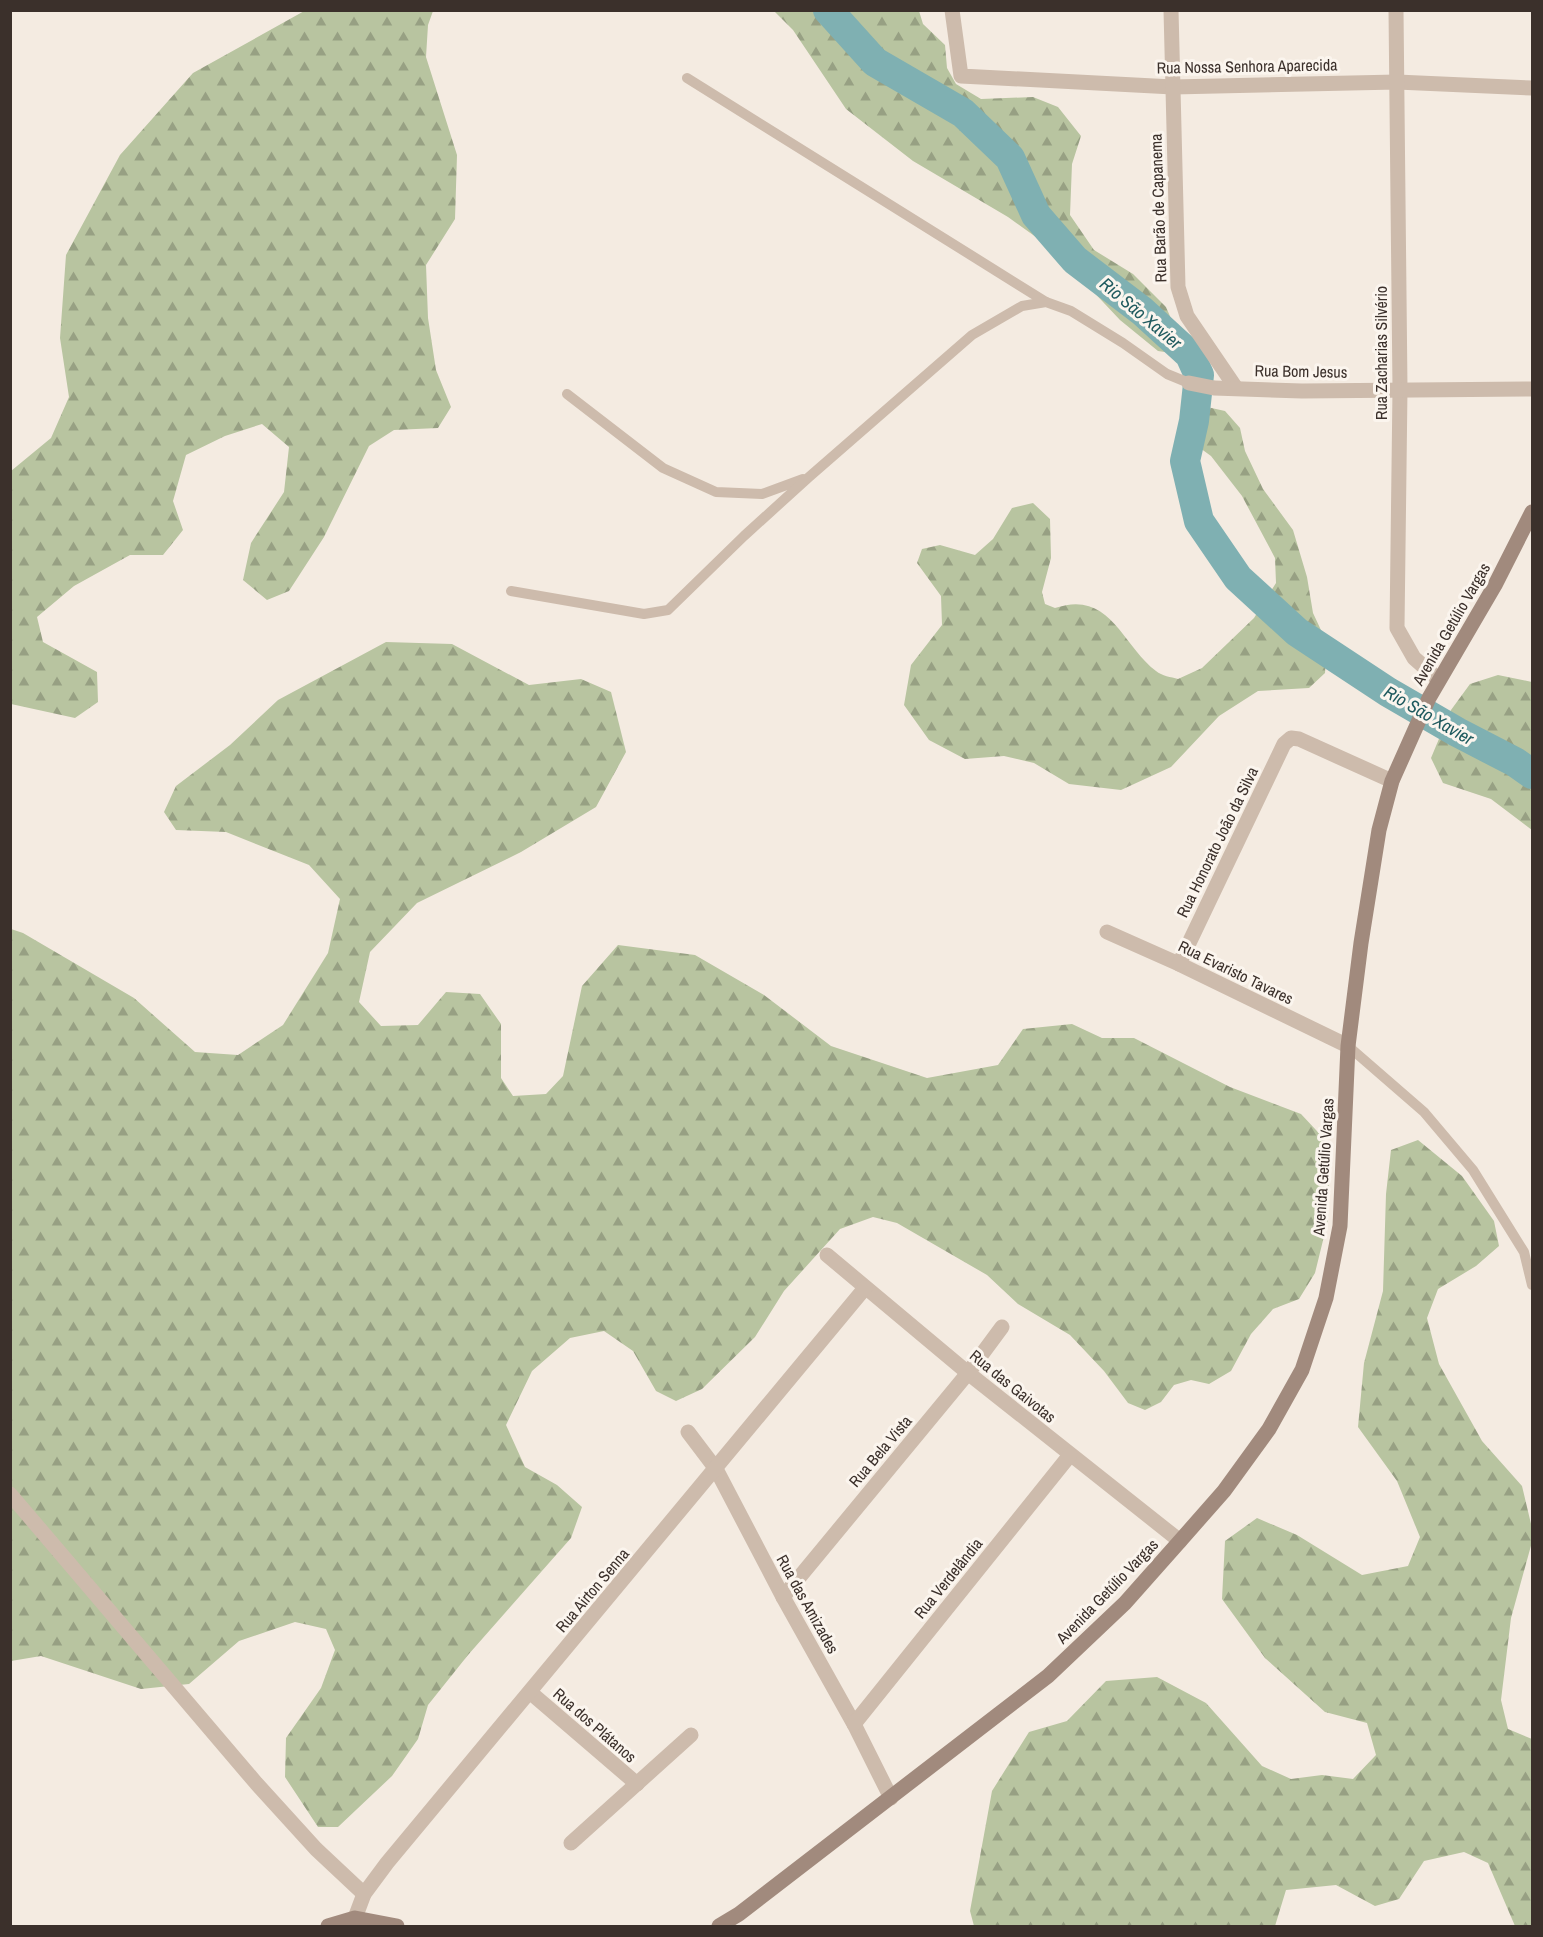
<svg xmlns="http://www.w3.org/2000/svg" width="1543" height="1937" font-family="'Archivo Narrow',sans-serif">
	<style>
		.forest { fill: url(#forest-firs) }
		.lines { fill: none; stroke-linecap: round; stroke-linejoin: round }
		.river { stroke: #7fb0b2; stroke-width: 30 }
		.lane { stroke: #cdbbac; stroke-width: 10 }
		.street { stroke: #cdbbac; stroke-width: 15 }
		.secondary { stroke: #a18a7d; stroke-width: 15 }
		.labels { text-anchor: middle; dominant-baseline: central; stroke-width: 6; stroke-linejoin: round; paint-order: stroke }
		.street-label { font-size: 16px; fill: #3b302b; stroke: #fbf5ee }
		.water-label { font-size: 18px; font-style: italic; fill: #1f5a5e; stroke: #fbf5ee }
	</style>
	<defs>
		<pattern id="forest-firs" width="22" height="20" patternUnits="userSpaceOnUse" patternTransform="scale(1.5)"><rect width="22" height="20" fill="#b8c4a0"/><path d="M5 1l3.5 6h-7zM16 11l3.5 6h-7z" fill="#97a083"/></pattern>
	</defs>
	<rect width="100%" height="100%" fill="#f4ebe1"/>
	<g class="forest">
		<path d="M306,10L433,11L428,25L426,57L457,155L455,219L426,265L428,318L436,370L451,407L438,428L394,430L369,446L324,537L289,591L267,600L243,580L251,543L284,492L289,447L262,424L225,436L186,455L173,501L183,530L163,555H130L74,586L37,617L43,642L97,672L98,702L75,718L11,704V471L51,438L69,397L60,338L66,255L120,155L193,73Z"/>
		<path d="M774,11H919L923,24L945,45L947,68L956,84L981,99L1033,97L1058,107L1081,136L1072,164L1070,215L1094,250L1133,274L1166,307L1179,337L1171,353L1158,351L1120,320L1054,250L1008,217L913,161L846,109L793,30Z"/>
		<path d="M1207,407L1225,411L1240,428L1245,451L1263,489L1293,530L1307,577L1313,613L1327,643L1325,673L1309,688L1258,691L1219,716L1171,767L1121,790L1069,784L1034,763L1004,756L965,759L929,740L904,705L911,665L942,625L941,596L917,563L922,549L940,545L975,555L993,539L1012,508L1033,503L1050,519L1051,558L1042,592L1045,604L1055,608C1110,589 1122,645 1156,671C1162,676 1171,677 1178,679L1202,668L1254,618L1276,583L1275,558L1242,496L1211,456L1182,435L1180,422L1188,411Z"/>
		<path d="M386,642L452,644L529,685L581,679L611,692L626,752L596,807L521,852L417,903L370,952L359,1002L381,1026L418,1025L446,992L480,994L501,1024V1078L513,1096L546,1094L563,1076L582,986L618,945L695,955L764,995L831,1046L927,1078L998,1065L1023,1029L1072,1024L1102,1038H1134L1230,1087L1301,1114L1330,1145L1328,1220L1315,1273L1299,1299L1273,1309L1251,1334L1231,1371L1209,1384L1191,1380L1174,1385L1161,1402L1145,1410L1128,1403L1104,1371L1070,1335L1018,1304L987,1275L897,1223L873,1217L840,1229L784,1291L755,1337L702,1389L676,1401L656,1391L633,1351L604,1331L570,1338L532,1371L506,1425L525,1467L557,1485L582,1507L571,1538L468,1655L428,1705L418,1739L392,1776L338,1827H318L285,1777L286,1738L321,1688L335,1650L326,1629L295,1622L239,1641L189,1684L141,1689L41,1656L11,1661V929L23,933L134,998L195,1052L238,1055L283,1025L328,953L340,899L309,865L226,832L176,830L164,812L176,786L230,745L278,700Z"/>
		<path d="M1498,675L1532,682V830L1491,799L1443,783L1431,758L1451,710L1470,684Z"/>
		<path d="M1418,1140L1462,1176L1494,1221L1499,1246L1476,1266L1438,1289L1427,1318L1439,1364L1482,1441L1522,1486L1532,1528V1542L1511,1618L1501,1700L1508,1729L1532,1739V1926H1515L1488,1863L1464,1852L1424,1861L1399,1899L1375,1906L1336,1885L1286,1890L1275,1926H974L970,1911L992,1791L1029,1732L1067,1721L1106,1681L1157,1677L1206,1703L1262,1766L1291,1779L1322,1775L1353,1779L1376,1755L1367,1723L1325,1712L1265,1658L1222,1599L1225,1541L1257,1518L1297,1535L1362,1575L1408,1566L1420,1537L1397,1481L1358,1427L1364,1363L1383,1291L1386,1194L1391,1150Z"/>
	</g>
	<g class="lines">
		<path class="river" d="M828,10L875,62L963,113L1010,158L1036,215L1075,260L1142,311L1190,355L1199,375L1194,421L1185,461L1199,521L1238,578L1297,632L1388,692L1457,732L1515,762L1532,774"/>
		<g class="lane">
			<path d="M687,78L1046,302"/>
			<path d="M567,394L663,468L716,492L762,494L803,479"/>
			<path d="M511,591L644,614L668,610L744,536L809,477L972,335L1022,306L1046,302L1071,311L1123,343L1167,374L1189,383"/>
			<path d="M1348,1046L1424,1112L1473,1170L1524,1252L1532,1285"/>
		</g>
		<g class="street">
			<path d="M952,10L961,76L1173,87L1397,82L1532,88"/>
			<path d="M1171,10L1178,287L1187,316L1236,388"/>
			<path d="M1396,10L1400,389L1397,628L1414,658L1439,680"/>
			<path d="M1189,383L1214,388L1302,391L1532,389"/>
			<path d="M1107,932L1179,964L1348,1046"/>
			<path d="M1179,964L1284,744L1291,738L1299,739L1392,781"/>
			<path d="M827,1255L968,1373L1180,1541"/>
			<path d="M688,1432L716,1469L783,1597L854,1724L891,1798"/>
			<path d="M10,1494L256,1783L316,1849L364,1894"/>
			<path d="M783,1597L968,1373L1002,1327"/>
			<path d="M531,1693L637,1784"/>
			<path d="M854,1724L1070,1455"/>
			<path d="M571,1843L691,1735"/>
			<path d="M355,1918L364,1894L387,1863L865,1288"/>
		</g>
		<g class="secondary">
			<path d="M328,1926L355,1918L397,1926"/>
			<path d="M719,1926L739,1914L1048,1676L1125,1603L1180,1541L1224,1491L1269,1429L1302,1370L1326,1298L1340,1226L1348,1046L1361,943L1379,830L1392,781L1429,698L1495,585L1532,512"/>
		</g>
	</g>
	<g class="labels">
		<g class="street-label">
			<text transform="translate(1247 66) rotate(-1)">Rua Nossa Senhora Aparecida</text>
			<text transform="translate(1158 208) rotate(-92)">Rua Barão de Capanema</text>
			<text transform="translate(1381 353) rotate(-90)">Rua Zacharias Silvério</text>
			<text transform="translate(1301 371) rotate(1)">Rua Bom Jesus</text>
			<text transform="translate(1451 624) rotate(-60)">Avenida Getúlio Vargas</text>
			<text transform="translate(1217 842) rotate(-64)">Rua Honorato João da Silva</text>
			<text transform="translate(1236 972) rotate(26)">Rua Evaristo Tavares</text>
			<text transform="translate(1323 1167) rotate(-86)">Avenida Getúlio Vargas</text>
			<text transform="translate(1013 1386) rotate(39)">Rua das Gaivotas</text>
			<text transform="translate(880 1451) rotate(-50)">Rua Bela Vista</text>
			<text transform="translate(948 1578) rotate(-51)">Rua Verdelândia</text>
			<text transform="translate(592 1590) rotate(-50)">Rua Airton Senna</text>
			<text transform="translate(1107 1591) rotate(-46)">Avenida Getúlio Vargas</text>
			<text transform="translate(808 1604) rotate(61)">Rua das Amizades</text>
			<text transform="translate(595 1725) rotate(41)">Rua dos Plátanos</text>
		</g>
		<g class="water-label">
			<text transform="translate(1141 313) rotate(40)">Rio São Xavier</text>
			<text transform="translate(1429 715) rotate(30)">Rio São Xavier</text>
		</g>
	</g>
	<rect width="1543" height="1937" fill="none" stroke="#3b302b" stroke-width="24"/>
</svg>
